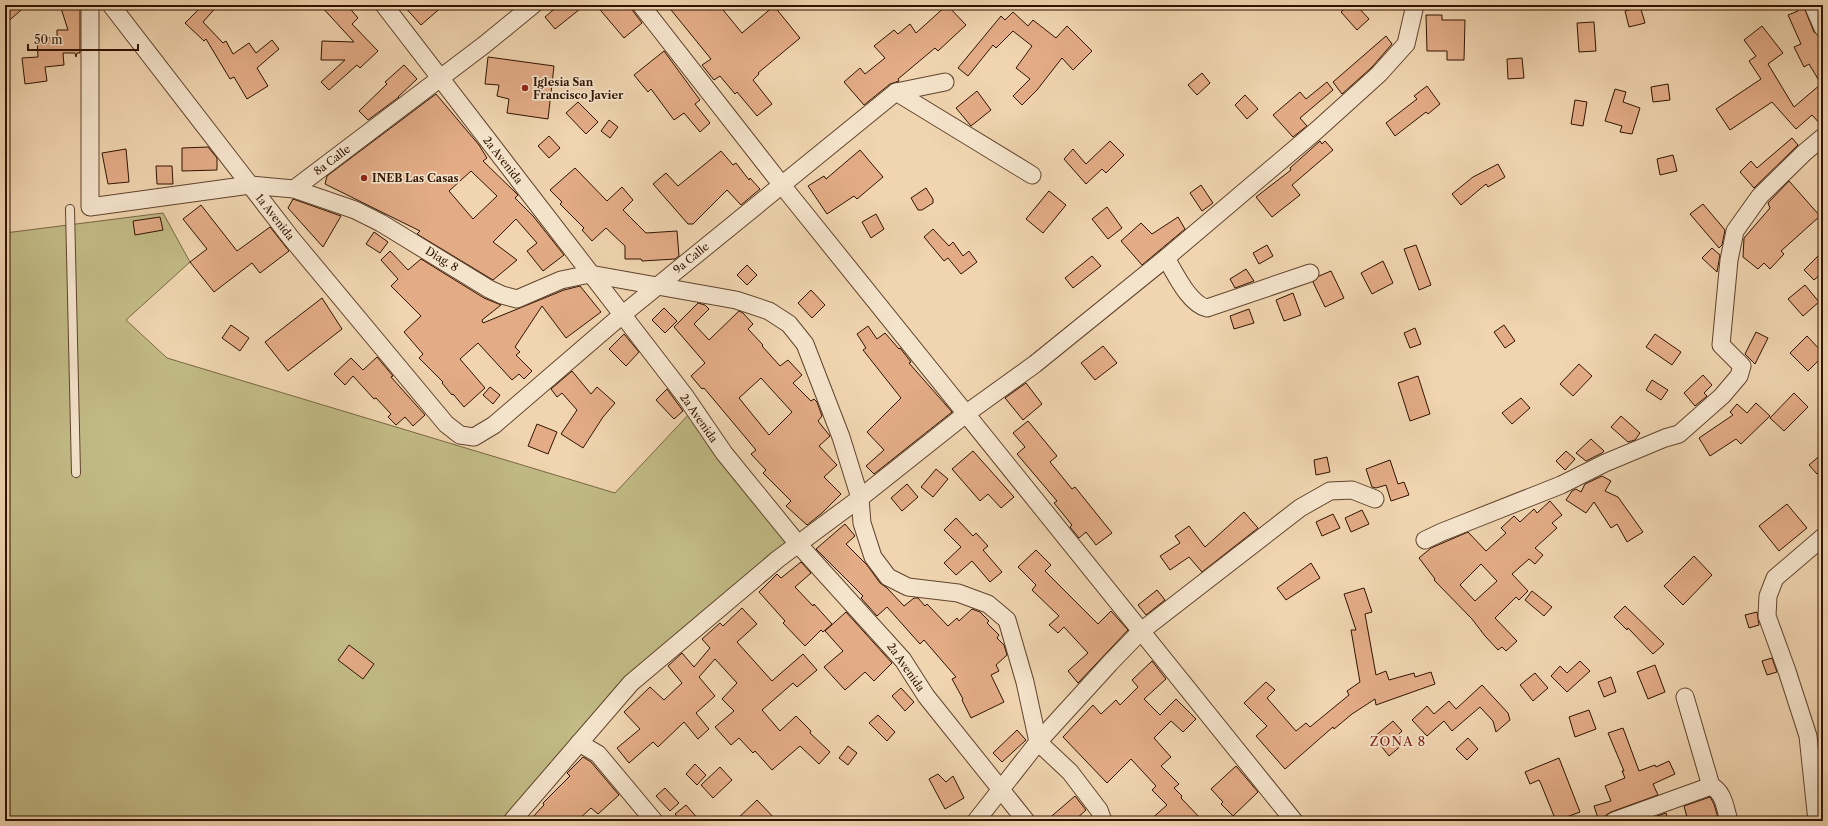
<svg xmlns="http://www.w3.org/2000/svg" width="1828" height="826" font-family="'Libre Caslon Text',serif">
	<style>
		.green { fill: #c2bb86; stroke: #796743 }
		.building { fill: #e3ac87; stroke: #301300; fill-rule: evenodd }
		.lines { fill: none; stroke-linecap: round; stroke-linejoin: round }
		.lane-casing { stroke: #60442c; stroke-width: 10 }
		.street-casing { stroke: #60442c; stroke-width: 19 }
		.lane { stroke: #f5e4cc; stroke-width: 8 }
		.street { stroke: #f5e4cc; stroke-width: 17 }
		.poi-dot { fill: #8f2418; stroke: #f5e4cc; stroke-width: 1.5 }
		.labels { text-anchor: middle; dominant-baseline: central; stroke-width: 3.5; stroke-linejoin: round; paint-order: stroke }
		.poi-label { font-size: 11px; font-weight: bold; fill: #301300; stroke: #f5e4cc; text-anchor: start }
		.street-label { font-size: 11px; fill: #301300; stroke: #f5e4cc }
		.quarter-label { font-size: 13px; letter-spacing: 1px; fill: #7a1f14; stroke: #f5e4cc }
	</style>
	<rect width="100%" height="100%" fill="#f0d5b0"/>
	<filter id="stains"><feTurbulence type="fractalNoise" baseFrequency=".005" numOctaves="4"/><feColorMatrix values="0 0 0 0 .2 0 0 0 0 .09 0 0 0 0 .02 0 0 0 .5 -.17"/></filter>
	<radialGradient id="worn" r=".72"><stop offset=".6" stop-color="#630" stop-opacity="0"/><stop offset="1" stop-color="#630" stop-opacity=".3"/></radialGradient>
	<path class="green" d="M163,213L190,262L126,320L167,358L615,493L691,412L790,539L639,667L504,821H5V233Z"/>
	<g class="building">
		<path d="M5,5H27L5,24Z"/>
		<path d="M60,5H80V53H77L76,57L75,53H63L64,65L45,67L47,81L25,84L22,58L38,57L37,39L57,37V30H68Z"/>
		<path d="M203,5H218L203,22L223,43L226,41L233,54L249,43L256,53L272,40L279,49L257,68L268,86L247,99L234,77L230,79L206,39L204,41L185,23Z"/>
		<path d="M320,5H347L358,18L352,24L378,51L360,68L357,65L329,90L321,82L345,60H321L322,41L354,42Z"/>
		<path d="M403,5H444L421,25Z"/>
		<path d="M559,5H585L555,29L545,17Z"/>
		<path d="M596,5H631L633,11L642,23L624,38Z"/>
		<path d="M667,5H719L742,33L774,6L800,38L758,73L759,74L753,80L772,104L757,116L737,92L735,94L720,76L714,80L702,65L711,59Z"/>
		<path d="M947,5L966,25L938,51L935,48L898,79L899,81L890,84L864,105L844,82L860,68L865,74L885,58L874,46L894,30L898,34L910,24L916,33Z"/>
		<path d="M1349,5H1356L1369,19L1357,30L1341,12Z"/>
		<path d="M1794,5H1803L1814,32L1821,37L1823,42V127L1812,115L1796,129L1772,102L1730,130L1716,109L1761,79L1749,61L1756,56L1744,40L1762,26L1783,53L1768,64L1794,107L1821,84L1809,64L1804,67L1794,47L1801,44L1788,15L1798,11Z"/>
		<path d="M1640,6L1645,23L1629,27L1625,11Z"/>
		<path d="M1013,12L1028,26L1033,20L1056,38L1067,26L1092,51L1073,70L1062,58L1037,90L1022,105L1013,96L1030,79L1016,68L1032,46L1013,31L996,48L993,45L968,76L958,68L1001,16L1005,20Z"/>
		<path d="M1426,15H1442V20H1465L1464,60H1447V51H1427Z"/>
		<path d="M1594,22L1596,51L1579,52L1577,23Z"/>
		<path d="M1386,36L1392,44L1372,67L1342,94L1333,82Z"/>
		<path d="M664,51L700,100L695,104L710,123L700,132L684,113L674,120L651,89L648,92L634,75Z"/>
		<path d="M488,57L554,66L548,119L507,113L509,99L497,96L499,85L485,84Z"/>
		<path d="M1522,58L1524,78L1508,79L1507,59Z"/>
		<path d="M404,65L417,79L398,97H399L368,120L359,111L387,84L385,82Z"/>
		<path d="M1202,73L1210,83L1197,95L1188,85Z"/>
		<path d="M1327,82L1333,90L1300,118L1307,126L1293,137L1273,115L1300,92L1306,99Z"/>
		<path d="M1668,84L1670,100L1653,102L1651,87Z"/>
		<path d="M1427,86L1440,104L1428,114L1426,112L1395,136L1386,123L1417,99L1414,96Z"/>
		<path d="M1615,89L1626,92L1623,102L1640,108L1632,134L1620,132L1622,126L1605,121Z"/>
		<path d="M977,91L991,110L971,126L956,108Z"/>
		<path d="M436,94L479,145L487,158L483,161L516,193L518,195L515,198L533,216L564,255L543,271L527,251L537,243L516,219L493,242L517,260L493,280L417,234L420,231L325,184L327,176ZM471,171L497,196L473,219L449,191Z"/>
		<path d="M1245,95L1258,109L1247,119L1235,105Z"/>
		<path d="M1575,100L1587,102L1583,126L1571,124Z"/>
		<path d="M578,102L598,122L586,134L566,113Z"/>
		<path d="M609,120L618,127L610,138L601,131Z"/>
		<path d="M549,136L560,148L549,158L538,146Z"/>
		<path d="M1792,138L1798,145L1754,188L1740,172L1751,161L1757,168Z"/>
		<path d="M1110,141L1124,155L1106,173L1102,169L1086,184L1064,159L1073,149L1086,164Z"/>
		<path d="M1320,141L1322,144L1325,141L1333,150L1292,185L1300,195L1272,217L1256,197L1291,170L1290,168Z"/>
		<path d="M208,147L217,158V170L182,171V148Z"/>
		<path d="M126,149L129,182L108,184L102,153Z"/>
		<path d="M860,150L883,177L857,199L854,196L827,214L808,186L824,176L826,179Z"/>
		<path d="M721,151L733,165L736,163L749,180L750,178L760,189L741,205L727,190L693,224H688L653,184L666,173L678,186Z"/>
		<path d="M1673,155L1677,171L1660,175L1657,159Z"/>
		<path d="M1498,164L1505,177L1488,187L1486,184L1461,205L1452,194L1473,177Z"/>
		<path d="M156,166H172L173,184H157Z"/>
		<path d="M575,168L607,201L622,187L633,200L623,210L646,233L677,231L679,256L675,259L642,261L641,259H625V246L606,228L592,241L582,230L584,228L560,204L562,202L550,190Z"/>
		<path d="M1789,181L1820,216L1781,251L1784,254L1770,269L1764,263L1758,269L1743,257L1744,238L1770,208L1768,203Z"/>
		<path d="M1201,185L1213,203L1202,211L1190,193Z"/>
		<path d="M926,188L933,199V203L922,210H918L911,198Z"/>
		<path d="M1049,191L1066,205L1043,233L1026,219Z"/>
		<path d="M293,199L341,216L323,247L288,208Z"/>
		<path d="M1703,204L1725,230L1722,245L1719,248L1690,214Z"/>
		<path d="M201,205L237,251L270,227L289,251L260,273L252,263L214,292L190,262L207,249L183,219Z"/>
		<path d="M1107,207L1122,228L1108,239L1092,219Z"/>
		<path d="M876,214L884,229L871,238L862,222Z"/>
		<path d="M160,217L163,230L135,235L133,221Z"/>
		<path d="M1178,217L1185,229L1142,265L1121,241L1141,223L1152,234Z"/>
		<path d="M933,229L949,246L953,242L963,256L969,251L977,262L961,274L948,258L944,261L924,237Z"/>
		<path d="M374,232L388,242L380,253L366,244Z"/>
		<path d="M1267,245L1273,256L1259,264L1253,253Z"/>
		<path d="M1416,245L1431,285L1419,290L1404,249Z"/>
		<path d="M1712,248L1720,255L1717,272L1702,258Z"/>
		<path d="M390,251L408,270L421,259L484,298L501,305L482,320L483,323L564,290L580,286L601,312L566,338L542,306L515,347L520,352L516,355L532,371L524,379L519,374L512,380L478,343L460,359L485,388L464,407L453,394L452,395L442,383L443,382L419,358L423,354L404,332L421,316L391,286L398,279L381,260Z"/>
		<path d="M1823,251V272L1814,280L1804,270Z"/>
		<path d="M1092,256L1101,266L1073,288L1065,278Z"/>
		<path d="M1383,261L1393,283L1372,294L1361,273Z"/>
		<path d="M747,265L757,275L747,285L737,275Z"/>
		<path d="M1246,269L1254,281L1235,288L1230,279Z"/>
		<path d="M1331,271L1344,298L1325,307L1313,282L1319,276Z"/>
		<path d="M1805,285L1819,302L1803,316L1788,299Z"/>
		<path d="M811,290L825,305L812,318L798,303Z"/>
		<path d="M1293,293L1301,315L1284,321L1276,300Z"/>
		<path d="M322,298L342,329L288,371L265,342Z"/>
		<path d="M698,303L705,305L709,309L694,324L709,340L739,311L743,313L753,324L748,329L763,345L762,346L780,366L788,360L802,375L793,383L811,401L814,399L817,402L822,416L818,421L830,436L819,446L837,465L824,477L841,494L822,513L807,525L786,506L791,501L763,473L766,470L751,454L756,450L704,388L702,389L691,376L705,363L674,327ZM761,378L792,412L769,435L739,398Z"/>
		<path d="M664,308L677,321L665,333L652,320Z"/>
		<path d="M1249,309L1254,323L1234,329L1230,316Z"/>
		<path d="M231,325L249,338L240,351L222,338Z"/>
		<path d="M1504,325L1515,341L1505,348L1494,332Z"/>
		<path d="M868,326L877,339L885,333L899,349L900,348L911,362L909,363L952,412L874,474L866,466L884,450L867,432L901,398L863,350L866,348L857,334Z"/>
		<path d="M1415,328L1421,344L1410,348L1404,333Z"/>
		<path d="M1756,332L1768,338L1755,364L1745,354Z"/>
		<path d="M624,334L639,352L626,366L609,349Z"/>
		<path d="M1655,334L1681,352L1672,365L1646,347Z"/>
		<path d="M1807,336L1823,353V356L1808,371L1790,353Z"/>
		<path d="M1103,346L1117,363L1095,380L1081,363Z"/>
		<path d="M377,357L393,376L391,377L425,415L413,426L405,417L396,425L388,417L391,414L376,398L374,399L353,376L345,385L334,374L351,358L363,370Z"/>
		<path d="M1579,364L1592,376L1573,396L1560,384Z"/>
		<path d="M572,371L591,394L597,387L615,403L603,417L583,448L561,434L577,410L562,393L557,397L551,389Z"/>
		<path d="M1703,375L1712,385L1704,393L1707,396L1695,406L1684,393Z"/>
		<path d="M1418,376L1430,414L1410,421L1398,383Z"/>
		<path d="M1652,380L1668,390L1661,400L1646,390Z"/>
		<path d="M1026,383L1042,404L1023,420L1005,398Z"/>
		<path d="M490,387L500,395L493,404L483,395Z"/>
		<path d="M667,389L683,411L674,419L656,400Z"/>
		<path d="M1794,393L1808,407L1784,431L1770,418Z"/>
		<path d="M1521,398L1530,408L1512,424L1502,413Z"/>
		<path d="M1756,403L1770,416L1741,444L1736,439L1710,456L1699,438L1733,415L1730,412L1737,404L1747,413Z"/>
		<path d="M1621,416L1640,433L1635,440L1628,442L1611,427Z"/>
		<path d="M1028,421L1057,456L1050,462L1072,489L1075,487L1112,533L1096,545L1086,532L1079,538L1070,527L1072,525L1054,503L1057,501L1017,454L1025,447L1013,433Z"/>
		<path d="M537,424L557,432L548,454L528,446Z"/>
		<path d="M1591,439L1604,451L1602,453L1586,461L1576,453Z"/>
		<path d="M973,451L1014,497L1001,508L988,494L980,501L952,469Z"/>
		<path d="M1566,451L1575,459L1565,470L1556,461Z"/>
		<path d="M1823,453V469L1817,474L1809,465Z"/>
		<path d="M1327,457L1330,472L1316,475L1314,460Z"/>
		<path d="M1390,460L1398,484L1404,482L1409,495L1391,501L1386,485L1376,488L1372,487L1366,469Z"/>
		<path d="M936,469L948,479L933,497L921,487Z"/>
		<path d="M1602,476L1611,481L1605,491L1618,497L1643,532L1627,542L1617,524L1611,528L1594,502L1586,513L1566,500L1572,491L1576,489L1581,492L1585,484Z"/>
		<path d="M907,484L918,497L902,511L891,498Z"/>
		<path d="M1550,501L1562,515L1552,523L1557,528L1535,548L1543,555L1535,564L1529,559L1512,574L1528,591L1519,600L1516,597L1495,618L1517,641L1506,651L1502,647L1498,650L1485,636L1472,619L1434,580L1435,579L1419,558L1431,548L1468,532L1486,551L1506,533L1501,528L1514,516L1520,522L1534,509L1537,513ZM1481,564L1497,581L1475,601L1460,585Z"/>
		<path d="M1787,504L1807,528L1779,551L1759,526Z"/>
		<path d="M1362,510L1369,524L1351,532L1345,518Z"/>
		<path d="M1244,512L1258,528L1202,572L1189,557L1170,570L1160,556L1180,543L1175,536L1189,526L1205,547Z"/>
		<path d="M1333,514L1340,528L1322,536L1316,522Z"/>
		<path d="M956,518L973,536L976,533L988,546L983,550L1002,572L990,582L972,561L956,575L944,563L961,547L944,530Z"/>
		<path d="M845,524L855,536L846,544L867,565L880,583L887,588L904,606L914,598H918L925,606L927,604L948,626L957,618L959,621L972,609L980,612L989,621L987,623L999,635L997,638L1004,645L1007,655L996,665L999,671L991,675L1004,702L971,718L962,700L963,699L952,679L956,677L924,640L920,644L887,607L877,616L861,598L863,596L816,549Z"/>
		<path d="M1036,550L1051,565L1045,571L1098,624L1111,611L1128,630L1078,683L1068,671L1088,653L1064,627L1058,633L1049,625L1059,616L1032,590L1036,585L1018,567Z"/>
		<path d="M1694,556L1712,575L1683,605L1664,586Z"/>
		<path d="M801,562L811,573L795,587L813,606L814,604L832,624L823,632L821,630L805,646L783,623L785,621L759,592L777,574L781,578Z"/>
		<path d="M1311,563L1320,578L1286,600L1277,588Z"/>
		<path d="M1364,588L1372,612L1365,614L1376,675L1386,671L1389,680L1414,673L1415,677L1431,672L1435,684L1376,705L1375,699L1352,714L1334,729L1333,727L1285,769L1256,736L1267,726L1244,703L1266,682L1275,690L1267,698L1296,731L1306,723L1310,727L1349,695L1347,691L1360,682L1351,630H1356L1344,594Z"/>
		<path d="M1157,590L1165,600L1146,615L1138,605Z"/>
		<path d="M1532,591L1552,607L1544,616L1525,600Z"/>
		<path d="M1625,606L1664,644L1653,654L1628,628L1627,630L1614,617Z"/>
		<path d="M742,608L757,624L737,642L772,681L803,654L817,670L797,687L793,683L762,710L780,731L796,716L811,731L810,733L830,752L819,764L800,746L772,770L755,751L753,753L739,738L731,745L715,727L734,711L722,699L737,683L715,659L699,677L715,696L696,713L709,729L698,739L684,722L658,747L653,742L629,763L617,748L640,729L624,712L650,687L664,700L682,683L668,666L682,653L694,667L710,648L702,639L720,623L723,626Z"/>
		<path d="M846,612L892,663L874,681L865,672L845,690L824,667L843,651L825,631Z"/>
		<path d="M1757,612L1759,625L1749,628L1745,615Z"/>
		<path d="M349,645L374,664L363,679L338,660Z"/>
		<path d="M1772,658L1777,672L1767,675L1762,661Z"/>
		<path d="M1152,661L1166,679L1144,699L1160,715L1176,699L1196,719L1183,732L1171,721L1154,738L1171,757L1161,766L1179,784L1174,788L1182,796L1181,798L1203,821H1149L1167,805L1152,790L1156,786L1131,759L1107,783L1063,737L1093,705L1101,714L1116,700L1120,705L1138,687L1132,680Z"/>
		<path d="M1580,661L1590,671L1567,692L1551,676L1560,666L1567,673Z"/>
		<path d="M1655,665L1665,692L1648,699L1637,672Z"/>
		<path d="M1535,673L1548,688L1533,701L1520,685Z"/>
		<path d="M1611,677L1616,692L1604,697L1598,682Z"/>
		<path d="M1482,685L1508,713L1510,720L1496,732L1493,721L1480,707L1452,731L1444,721L1427,736L1412,720L1427,706L1434,714L1449,701L1456,709Z"/>
		<path d="M901,688L914,702L905,711L892,696Z"/>
		<path d="M1589,710L1596,729L1575,737L1569,717Z"/>
		<path d="M878,715L895,732L887,741L869,723Z"/>
		<path d="M1393,721L1402,731L1395,738L1402,745L1389,756L1374,737Z"/>
		<path d="M1623,728L1639,771L1655,765L1656,767L1669,761L1675,774L1653,784L1658,795L1611,812L1606,815L1604,821H1599L1594,806L1611,801L1605,786L1625,778L1622,771H1624L1608,733Z"/>
		<path d="M1017,730L1026,740L1002,762L993,753Z"/>
		<path d="M1468,738L1478,749L1467,760L1456,749Z"/>
		<path d="M848,746L857,753L848,765L839,758Z"/>
		<path d="M583,757L591,762L619,795L598,814L591,808L577,821H529L544,805L543,803L570,776L567,773Z"/>
		<path d="M1559,758L1580,812L1556,821L1541,784L1539,780L1530,784L1525,772Z"/>
		<path d="M695,764L706,775L697,785L686,774Z"/>
		<path d="M1236,766L1258,792L1233,816L1221,804L1223,802L1211,789Z"/>
		<path d="M720,767L732,780L713,798L701,785Z"/>
		<path d="M938,774L946,782L953,776L964,798L945,809L929,779Z"/>
		<path d="M665,788L679,803L670,811L656,796Z"/>
		<path d="M1075,796L1086,810L1074,821H1046Z"/>
		<path d="M1710,797L1714,804L1719,821H1688L1684,806Z"/>
		<path d="M757,800L777,821H735Z"/>
		<path d="M686,805L700,821H681L675,814Z"/>
		<path d="M1666,813L1669,821H1643Z"/>
	</g>
	<g class="lines">
		<defs>
			<path id="lane" d="M70,209L76,473"/>
			<g id="street">
				<path d="M90,5V207L250,185L294,189L484,45L533,5"/>
				<path d="M111,5L291,238L446,424L460,435L474,437L494,425L622,315L896,92L945,82"/>
				<path d="M384,5L685,396L724,453L798,544L903,660L926,696L1026,821"/>
				<path d="M641,5L781,184L1294,821"/>
				<path d="M1813,5L1823,28"/>
				<path d="M896,92L1032,175"/>
				<path d="M294,189L355,210L381,223L489,289L502,295L517,299L561,280L590,274L736,300L769,311L789,324L805,344L841,437L860,498L862,523L873,557L888,577L908,587L958,593L988,604L1007,620L1025,682L1038,742L1070,772L1099,810L1103,821"/>
				<path d="M1166,258C1175,273 1189,304 1207,308L1310,273"/>
				<path d="M1425,540L1442,532L1561,485L1605,463L1665,438L1679,434L1722,396L1739,376L1742,366L1721,345L1729,260L1735,231L1760,196L1805,152L1823,137"/>
				<path d="M1685,697L1711,786"/>
				<path d="M579,743L598,754L654,821"/>
				<path d="M512,821L631,683L778,559L860,498L967,413L1035,364L1166,258L1317,130L1379,74L1406,44L1415,5"/>
				<path d="M976,821L1038,742L1110,663L1140,632L1300,508L1330,491L1352,490L1375,499"/>
				<path d="M1614,821L1711,786C1724,792 1725,808 1729,821"/>
				<path d="M1817,821L1808,736L1787,671L1767,616L1768,596L1775,578L1823,537"/>
			</g>
		</defs>
		<use href="#lane" class="lane-casing"/>
		<use href="#street" class="street-casing"/>
		<use href="#lane" class="lane"/>
		<use href="#street" class="street"/>
	</g>
	<g class="poi-dot">
		<circle cx="525" cy="88" r="4"/>
		<circle cx="364" cy="178" r="4"/>
	</g>
	<g class="labels">
		<g class="poi-label">
			<text x="533" y="82">Iglesia San<tspan x="533" dy="13">Francisco Javier</tspan></text>
			<text x="372" y="178">INEB Las Casas</text>
		</g>
		<g class="street-label">
			<text transform="translate(332 160) rotate(-37)">8a Calle</text>
			<text transform="translate(503 160) rotate(52)">2a Avenida</text>
			<text transform="translate(275 217) rotate(52)">1a Avenida</text>
			<text transform="translate(691 258) rotate(-39)">9a Calle</text>
			<text transform="translate(442 259) rotate(31)">Diag. 8</text>
			<text transform="translate(699 418) rotate(55)">2a Avenida</text>
			<text transform="translate(906 667) rotate(55)">2a Avenida</text>
		</g>
		<g class="quarter-label">
			<text x="1398" y="741">ZONA 8</text>
		</g>
	</g>
	<rect width="1828" height="826" fill="none" stroke="#f0d5b0" stroke-width="20"/>
	<rect x="6" y="6" width="1816" height="814" fill="none" stroke="#301300" stroke-width="2"/>
	<rect x="10" y="10" width="1808" height="806" fill="none" stroke="#301300"/>
	<path d="M28 44v6h110v-6" fill="none" stroke="#301300" stroke-width="2"/>
	<text x="34" y="44" font-size="12" fill="#301300" stroke="#f5e4cc" stroke-width="3" paint-order="stroke">50 m</text>
	<rect width="100%" height="100%" filter="url(#stains)"/>
	<rect width="100%" height="100%" fill="url(#worn)"/>
</svg>
